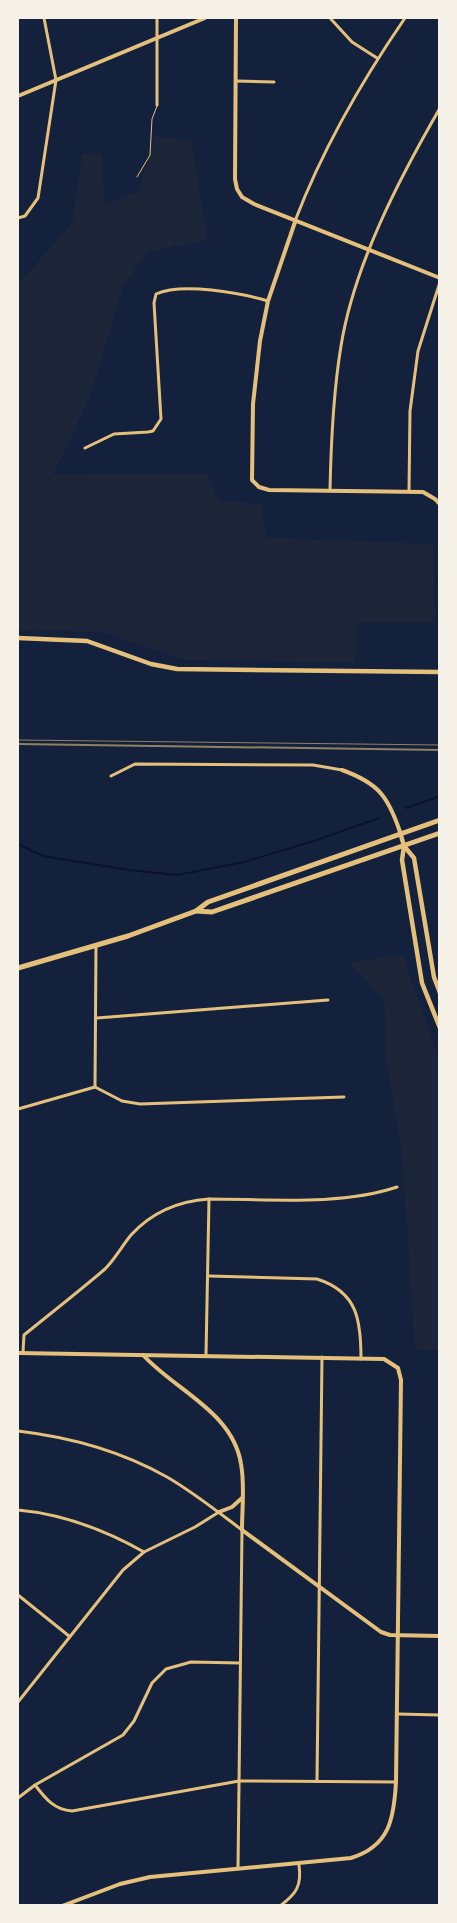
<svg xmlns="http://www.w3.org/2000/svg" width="457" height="1923" font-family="'Crimson Pro',serif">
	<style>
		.green { fill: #1d2539 }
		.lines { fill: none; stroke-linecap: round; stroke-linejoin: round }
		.stream { stroke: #0b132b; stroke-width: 2 }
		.service { stroke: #e5c07b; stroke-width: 1 }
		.minor { stroke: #e5c07b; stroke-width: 3 }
		.tertiary { stroke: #e5c07b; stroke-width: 4 }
		.secondary { stroke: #e5c07b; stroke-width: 4.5 }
		.primary { stroke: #e5c07b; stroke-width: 5 }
		.tram { stroke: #918062; stroke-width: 1 }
		.rail { stroke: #918062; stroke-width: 2 }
	</style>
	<rect width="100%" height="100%" fill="#14213d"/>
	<g class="green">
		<path d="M155,136L191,141L208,240L147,252L123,287L89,399L53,475L207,474L219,500L261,504L267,538L433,544L435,623H357L355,662L186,660L102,632L18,630V281L24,278L72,223L82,154L101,153L105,205L139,191Z"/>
		<path d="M402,954L439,1058V1350L415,1349L402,1150L387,1067L384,999L349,963Z"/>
	</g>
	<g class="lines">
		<g class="stream">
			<path d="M406,808L440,796"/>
			<path d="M18,844L43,856L129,870L177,875L244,862L317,840L379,818"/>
		</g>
		<path class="service" d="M137,177L150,155L152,119L157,106"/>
		<g class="minor">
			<path d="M330,18L352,42L377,58"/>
			<path d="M236,81L274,82"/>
			<path d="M157,105V18"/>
			<path d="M18,218L25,216L38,198L56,80L44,18"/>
			<path d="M295,221C323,148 361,82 405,18"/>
			<path d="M85,448L114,434L148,432L153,431L161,419L154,303L156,294C182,282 241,293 268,301"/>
			<path d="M330,490C331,442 333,394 341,346C354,265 399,179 440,108"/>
			<path d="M409,491L410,411L418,351L440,282"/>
			<path d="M111,776L135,764L313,765L342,770"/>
			<path d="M97,1018L328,1000"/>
			<path d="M95,1087L96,946"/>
			<path d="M18,1109L95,1087L122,1101L140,1104L344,1097"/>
			<path d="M209,1276L317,1279C358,1292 361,1321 361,1359"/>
			<path d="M23,1352L24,1335C51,1313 78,1292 105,1269C115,1259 122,1246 131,1235C152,1212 179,1201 209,1199C268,1199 340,1206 397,1187"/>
			<path d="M206,1355L209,1199"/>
			<path d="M18,1431C69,1437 121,1451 167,1477C193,1492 218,1512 242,1530L238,1869"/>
			<path d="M18,1510C62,1514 105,1530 144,1552"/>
			<path d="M18,1595L69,1636"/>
			<path d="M18,1702L123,1570L144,1552L195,1527L219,1512"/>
			<path d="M397,1714L440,1715"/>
			<path d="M317,1781L322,1357"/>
			<path d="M35,1785C45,1798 54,1810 72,1811L239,1781L396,1782"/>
			<path d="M18,1798L35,1785L123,1735L134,1721L152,1683L166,1669L191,1662L240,1663"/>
			<path d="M280,1906C296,1894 302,1886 299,1865"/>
		</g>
		<g class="tertiary">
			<path d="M236,18L235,179L237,189L242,197L254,204L440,278"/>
			<path d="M18,96L205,18"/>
			<path d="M295,222L268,301L260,341L253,404L252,480L259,487L269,490L423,492L435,499L440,504"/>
			<path d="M342,770C378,783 388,796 400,832"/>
			<path d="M18,1353L384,1359L398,1368L401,1380L396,1782C394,1818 390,1846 351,1858L150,1877L120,1884L62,1906"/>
			<path d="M143,1355C176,1391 233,1412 241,1464C245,1485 242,1508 242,1530L381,1632L390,1635L440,1636"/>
			<path d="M219,1512L232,1507L242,1498"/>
		</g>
		<g class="secondary">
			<path d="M18,638L87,641L151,664L177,669L440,672"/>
			<path d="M400,832L404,846L414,858L434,977L440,993"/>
			<path d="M404,846L402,860L422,983L440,1028"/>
		</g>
		<g class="primary">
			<path d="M196,911L212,912L440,833"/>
			<path d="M18,968L128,936L196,911L208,902L440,820"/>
		</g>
		<path class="tram" d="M18,740L440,745"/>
		<path class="rail" d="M18,744L440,750"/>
	</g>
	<rect width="457" height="1923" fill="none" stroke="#f6f1e7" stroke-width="38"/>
</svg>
